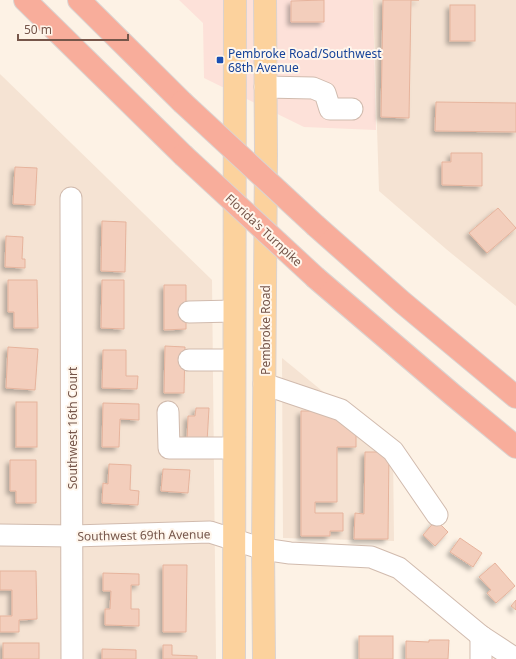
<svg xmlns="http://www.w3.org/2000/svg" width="516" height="659" font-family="'Noto Sans',sans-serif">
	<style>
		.residential { fill: #f5e3d3 }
		.commercial { fill: #fde1d9 }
		.building { fill: #f3cebc; stroke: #e6b39c; filter: url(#shadow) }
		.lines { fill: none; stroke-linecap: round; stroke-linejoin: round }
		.minor-casing { stroke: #d1bbae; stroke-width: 23 }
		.major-casing { stroke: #dbd3d0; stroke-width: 24 }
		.highway-casing { stroke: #dbd3d0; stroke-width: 24 }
		.minor { stroke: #fff; stroke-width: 21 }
		.major { stroke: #fcd29d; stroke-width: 22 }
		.highway { stroke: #f8ad9b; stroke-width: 22 }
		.highway-bridge-casing { stroke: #dbd3d0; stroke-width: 24; stroke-linecap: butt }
		.highway-bridge { stroke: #f8ad9b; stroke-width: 22 }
		.transit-dot { fill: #1a4fb4; stroke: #fff6ec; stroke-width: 1.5 }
		.labels { text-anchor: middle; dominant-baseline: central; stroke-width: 4; stroke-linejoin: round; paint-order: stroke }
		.transit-label { font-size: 12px; fill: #164399; stroke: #fff6ec; text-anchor: start }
		.street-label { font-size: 12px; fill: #76564a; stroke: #fff6ec }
	</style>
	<defs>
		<filter id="shadow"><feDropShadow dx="-3.5" dy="3.5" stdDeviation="2" flood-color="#0004"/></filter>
	</defs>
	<rect width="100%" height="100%" fill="#fdf2e5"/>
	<g class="residential">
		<path d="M373,0H516V306L446,249L379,191Z"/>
		<path d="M0,74L212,280L216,659H0Z"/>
		<path d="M282,358L393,449L394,541L283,538Z"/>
	</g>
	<path class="commercial" d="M179,0H373L376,130L304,127L204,78L203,23Z"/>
	<g class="building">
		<path d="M324,0V22H291V1Z"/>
		<path d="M383,0H419H411L409,118L381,117Z"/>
		<rect x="450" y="5" width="25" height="36"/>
		<path d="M436,102L516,103V132L435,131Z"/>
		<path d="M451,153H482V186L442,185V162H451Z"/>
		<path d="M15,167L37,168L35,205L13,204Z"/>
		<path d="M498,208L516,228L487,253L469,233Z"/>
		<path d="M102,221L126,222L125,272L101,271Z"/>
		<path d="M6,236L23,237L22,259H25V268L5,267Z"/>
		<path d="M8,280H37L38,328H14V312H8Z"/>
		<path d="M102,280H124V329L101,328Z"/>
		<path d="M164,285H186V329L164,330Z"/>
		<path d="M165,346L185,347L184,393H164Z"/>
		<path d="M8,347L38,349L35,390L6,388Z"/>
		<path d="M103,350H126V376H138L137,389L102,388Z"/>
		<rect x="16" y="402" width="21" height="45"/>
		<path d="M103,403L139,404V420L120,419L119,447H102Z"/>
		<path d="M196,408H209L207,442L187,440L188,416H195Z"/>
		<path d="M301,411H340L356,423V447H337V502H315V513H343V531H330V536H301Z"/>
		<path d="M365,452H389L388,539H354L355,513L364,514Z"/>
		<path d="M10,460H36V503H16V491H10Z"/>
		<path d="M109,464L131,465L130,490L139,491L138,505L102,503L103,483L108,484Z"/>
		<path d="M163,469L190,470L188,493L161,491Z"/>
		<path d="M436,520L448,532L435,546L423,535Z"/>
		<path d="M460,538L482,553L473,567L450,552Z"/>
		<path d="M495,563L515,586L496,603L487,593L491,590L479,577Z"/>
		<path d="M163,565H187L186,632H163Z"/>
		<path d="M0,571H36L37,619L19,620V632H0V616H12V590H0Z"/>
		<path d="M103,573L139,574V585H131V609H139V626L105,625V609H110L111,591H103Z"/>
		<path d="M516,600V610L511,606Z"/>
		<rect x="359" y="636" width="34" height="23"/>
		<path d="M429,640H449L448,659H406V641L429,642Z"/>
		<rect x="3" y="643" width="36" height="16"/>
		<path d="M163,645H172V655L197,656V659H163Z"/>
		<path d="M102,649L136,650V659H102Z"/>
	</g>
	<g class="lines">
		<defs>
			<g id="minor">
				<path d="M265,87L313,88L325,93L330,109H352"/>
				<path d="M71,198L72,659"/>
				<path d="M189,312L234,311"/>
				<path d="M189,360H234"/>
				<path d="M264,384L341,410L393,451L437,515"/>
				<path d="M168,412L169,448H234"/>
				<path d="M0,535L73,536L210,532L263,549L290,553L371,557L399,568L481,636L516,659"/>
				<path d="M481,659V636"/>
			</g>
			<g id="major">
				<path d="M234,659L235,0"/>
				<path d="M264,659L263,549L266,154L265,0"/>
			</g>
			<g id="highway">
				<path d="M25,0L183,155"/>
				<path d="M79,0L182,102"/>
				<path d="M316,226L402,302L516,397"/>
				<path d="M316,278L453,395L516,447"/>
			</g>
		</defs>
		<use href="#minor" class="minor-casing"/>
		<use href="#major" class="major-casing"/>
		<use href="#highway" class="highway-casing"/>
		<use href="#minor" class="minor"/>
		<use href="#major" class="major"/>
		<use href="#highway" class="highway"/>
		<defs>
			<g id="highway-bridge">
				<path d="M182,102L316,226"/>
				<path d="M183,155L316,278"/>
			</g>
		</defs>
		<use href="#highway-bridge" class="highway-bridge-casing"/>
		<use href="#highway-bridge" class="highway-bridge"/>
	</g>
	<rect class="transit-dot" x="216" y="56" width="8" height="8" rx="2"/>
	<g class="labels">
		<g class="transit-label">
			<text x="228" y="53">Pembroke Road/Southwest<tspan x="228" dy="14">68th Avenue</tspan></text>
		</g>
		<g class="street-label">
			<text transform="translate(264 230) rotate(43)">Florida's Turnpike</text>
			<text transform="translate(265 330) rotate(-90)">Pembroke Road</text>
			<text transform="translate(72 428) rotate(-90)">Southwest 16th Court</text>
			<text transform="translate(144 535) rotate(-1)">Southwest 69th Avenue</text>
		</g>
	</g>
	<path d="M18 34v6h110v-6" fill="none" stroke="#76564a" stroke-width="2"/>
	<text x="24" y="34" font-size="12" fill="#76564a" stroke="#fff6ec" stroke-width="3" paint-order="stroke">50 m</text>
</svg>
